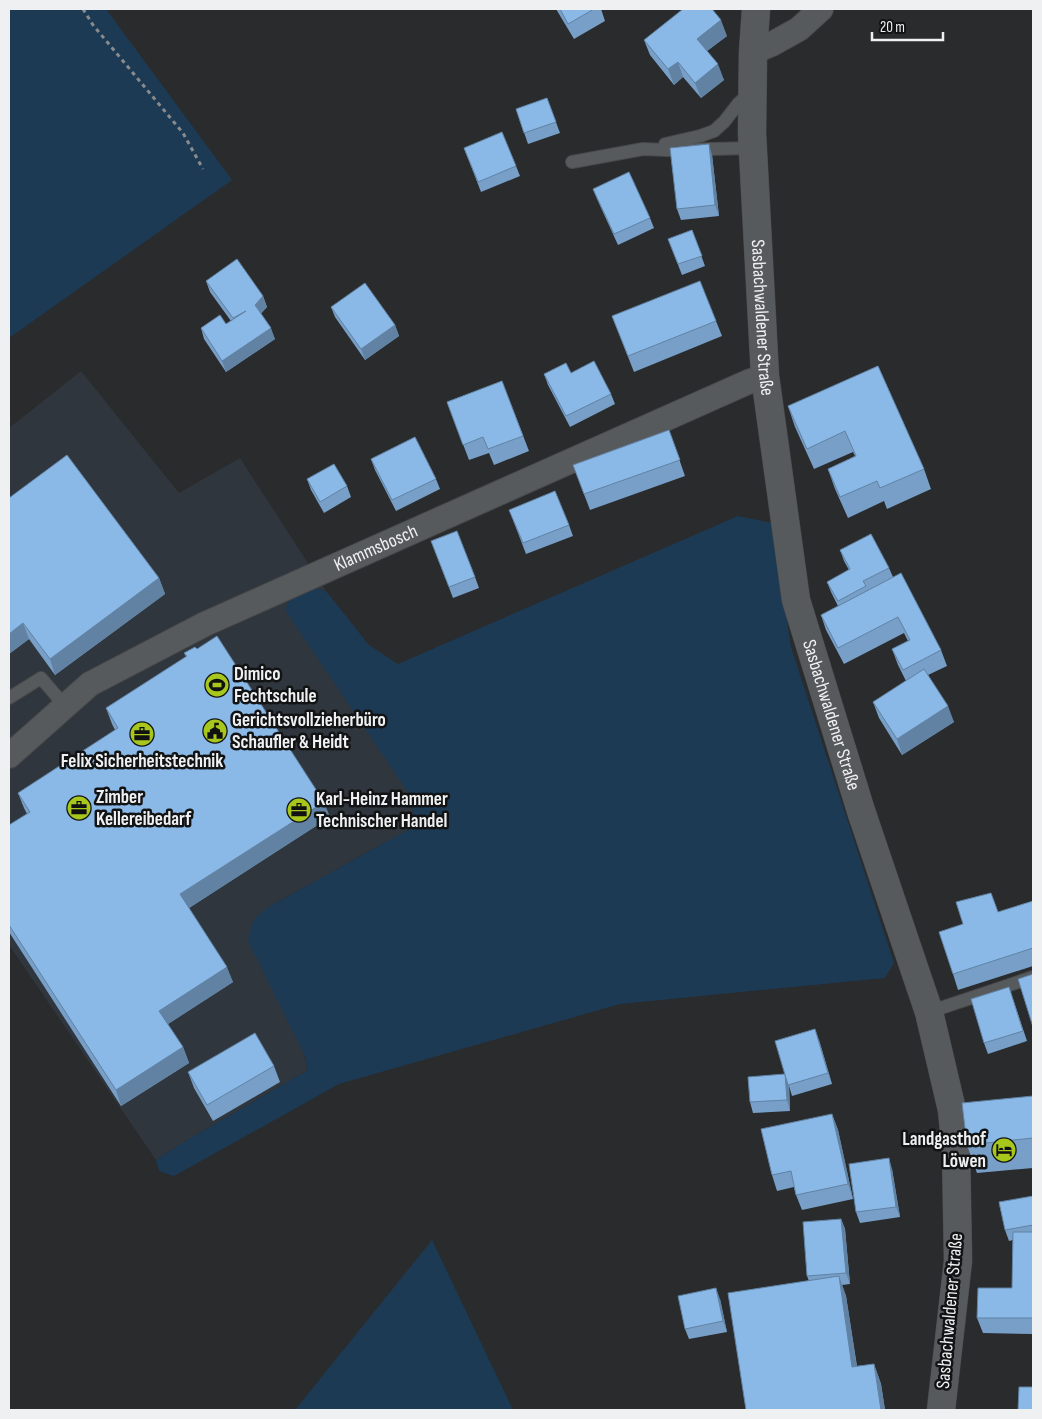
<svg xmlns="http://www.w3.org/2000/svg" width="1042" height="1419" font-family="'Sofia Sans Condensed',sans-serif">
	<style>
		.built { fill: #30363d }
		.green { fill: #1d3a55 }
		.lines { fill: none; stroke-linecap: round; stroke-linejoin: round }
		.service-casing { stroke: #46484a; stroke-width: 14 }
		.minor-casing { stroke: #46484a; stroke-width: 26 }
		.tertiary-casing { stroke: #46484a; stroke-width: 29 }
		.path { stroke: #898b8c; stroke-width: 3; stroke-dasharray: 4 4; stroke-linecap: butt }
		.service { stroke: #575a5d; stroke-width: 12 }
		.minor { stroke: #575a5d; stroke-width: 24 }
		.tertiary { stroke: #575a5d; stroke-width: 28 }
		.wall { fill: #779fc8 }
		.shaded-wall { fill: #6182a2 }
		.building { fill: #8ab9e8; stroke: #6182a2 }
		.labels { text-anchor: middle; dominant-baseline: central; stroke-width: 5; stroke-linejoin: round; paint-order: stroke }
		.street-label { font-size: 19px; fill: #eef0f1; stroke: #121314 }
		.poi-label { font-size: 19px; font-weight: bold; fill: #eef0f1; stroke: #121314; text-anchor: start }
	</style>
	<rect width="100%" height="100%" fill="#292b2d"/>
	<path class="built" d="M81,371L179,493L240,458L326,591L314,588L407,791L414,813L411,828L267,908L308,1070L184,1142L156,1160L9,945V428Z"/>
	<g class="green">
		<path d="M9,9H106L232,180L9,338Z"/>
		<path d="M738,516L772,523L791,647L894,963L885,978L620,1004L339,1084L174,1176L159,1171L156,1160L184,1142L308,1070L305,1056L248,941L253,920L267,908L411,828L414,813L407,791L285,610L290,598L314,588L326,591L369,645L398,664Z"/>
		<path d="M432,1240L513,1410H295Z"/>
	</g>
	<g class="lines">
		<defs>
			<g id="service">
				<path d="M665,144L700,136L714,131L724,122L738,104L751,92"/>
				<path d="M572,162L643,149L666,150L753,148"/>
				<path d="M9,698L41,678L65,706"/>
				<path d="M929,1012L1033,977"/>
			</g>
			<g id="minor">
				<path d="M753,52L772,44L799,29L821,9"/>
				<path id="s1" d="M9,756L90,684L205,624L748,382L765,376"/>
			</g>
			<g id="tertiary">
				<path id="s2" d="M756,9L753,52L752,133L765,376L796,600L861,811L929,1012L952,1110L956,1151L958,1261L941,1410"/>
			</g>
		</defs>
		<use href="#service" class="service-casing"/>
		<use href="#minor" class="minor-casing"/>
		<use href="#tertiary" class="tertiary-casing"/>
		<path class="path" d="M83,9L93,25L183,133L203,169"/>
		<use href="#service" class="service"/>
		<use href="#minor" class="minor"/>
		<use href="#tertiary" class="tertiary"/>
	</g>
	<g class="wall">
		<path d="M556,9H601L605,21L574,39Z"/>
		<path d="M727,36L707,51L724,80L701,98L683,77L674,85L650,55L644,40Z"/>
		<path d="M547,98L560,133L528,144L516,109Z"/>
		<path d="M464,148L516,166L520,176L481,192Z"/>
		<path d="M712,155L719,216L681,220L677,209Z"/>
		<path d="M593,189L650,218L654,228L618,245L597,199Z"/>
		<path d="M692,230L705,266L682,275L668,239Z"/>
		<path d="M206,281L263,296L267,307L261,313L275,339L226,372L204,339L201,328L226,324L231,321L210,292Z"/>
		<path d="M331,307L395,325L399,336L365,360L335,317Z"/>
		<path d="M612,316L716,321L722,336L634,372Z"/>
		<path d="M878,366L924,469L931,489L887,509L884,501L848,518L835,489L828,469L855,456L853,452L814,469L795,427L788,406Z"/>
		<path d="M571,373L611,394L615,404L570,427L548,385L544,374Z"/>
		<path d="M502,381L529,451L494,465L489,453L469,460L447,402Z"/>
		<path d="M669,430L685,476L590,510L573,465Z"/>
		<path d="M371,459L436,479L440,489L396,511L375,470Z"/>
		<path d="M307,479L347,486L351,497L324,513L311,490Z"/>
		<path d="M9,498L159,578L165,594L55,675L29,639L9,654Z"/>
		<path d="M513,520L569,525L573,536L526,554Z"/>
		<path d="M840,550L889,568L893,577L941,650L947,666L928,675L954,722L902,755L879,718L873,702L906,681L898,665L892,649L908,641L904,633L844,664L826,630L821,615L838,606L831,592L827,582L849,570L844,561Z"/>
		<path d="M435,551L475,577L479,588L453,598Z"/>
		<path d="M184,653L330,817L189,908L233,982L168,1024L183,1047L189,1063L121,1106L9,932V825L27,814L24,808L18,793L115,730L112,724L106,708L186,657Z"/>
		<path d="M1033,901V966L958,990L953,974L998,912Z"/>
		<path d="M1009,987L1027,1041L988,1054L984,1043Z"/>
		<path d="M819,1040L832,1084L792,1096L789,1086L790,1111L753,1113L750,1102L785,1074Z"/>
		<path d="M274,1066L280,1082L213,1121L194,1088L188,1072Z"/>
		<path d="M1033,1096V1168L977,1173L967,1145Z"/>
		<path d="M832,1114L838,1130L853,1199L802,1210L796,1195L794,1187L777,1191L772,1175Z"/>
		<path d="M892,1169L900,1217L860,1223L856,1212Z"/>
		<path d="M1033,1196V1334L983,1333L977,1318L1012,1288L1013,1240L1009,1241L1005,1230Z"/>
		<path d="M841,1219L845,1229L850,1284L842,1285L846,1296L857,1366L874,1364L881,1384L885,1410H746L809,1281L807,1276Z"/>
		<path d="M720,1299L727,1332L689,1339L685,1329Z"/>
	</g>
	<g class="shaded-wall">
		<path d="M721,20L727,36L703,54L697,39Z"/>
		<path d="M678,62L683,77L674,85L668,69Z"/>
		<path d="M718,64L724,80L701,98L695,83Z"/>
		<path d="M709,144L712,155L719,216L715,205Z"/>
		<path d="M263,296L267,307L259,316L255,305Z"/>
		<path d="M395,325L399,336L365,360L361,349Z"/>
		<path d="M271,328L275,339L226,372L222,361Z"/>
		<path d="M159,578L165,594L55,675L50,659Z"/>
		<path d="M23,623L29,639L9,654V634Z"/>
		<path d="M948,706L954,722L902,755L897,739Z"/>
		<path d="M324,802L330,817L186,910L180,894Z"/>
		<path d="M227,967L233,982L165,1026L159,1011Z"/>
		<path d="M815,1029L819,1040L832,1084L828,1073Z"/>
		<path d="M183,1047L189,1063L121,1106L116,1090Z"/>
		<path d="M785,1074L789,1085L790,1111L787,1100Z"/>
		<path d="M832,1114L838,1130L853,1199L848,1184Z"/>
		<path d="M889,1158L892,1169L900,1217L896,1207Z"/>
		<path d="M841,1219L845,1229L850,1284L846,1273Z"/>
		<path d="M839,1276L846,1296L860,1387L852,1367Z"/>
		<path d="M716,1288L720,1299L727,1332L723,1321Z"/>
		<path d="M874,1364L881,1384L885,1410H881Z"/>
	</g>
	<g class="building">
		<path d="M560,9H594L568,24Z"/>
		<path d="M683,9H712L721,20L697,39L718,64L695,83L678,62L668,69L644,40Z"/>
		<path d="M547,98L556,122L524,133L516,109Z"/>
		<path d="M502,132L516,166L478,182L464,148Z"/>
		<path d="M709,144L715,205L677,209L670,148Z"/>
		<path d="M629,172L650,218L614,234L593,189Z"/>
		<path d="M692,230L702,256L678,264L668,239Z"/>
		<path d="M237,259L263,296L255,305L271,328L222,361L201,328L220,315L226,324L246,311L233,318L206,281Z"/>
		<path d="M700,281L716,321L628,356L612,316Z"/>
		<path d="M365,283L395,325L361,349L331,307Z"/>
		<path d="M594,361L611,394L566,416L544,374L566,363L571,373Z"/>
		<path d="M878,366L924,469L880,488L877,481L840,497L828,469L856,456L845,431L807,449L788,406Z"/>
		<path d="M502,381L523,436L488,449L483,437L463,445L447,402Z"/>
		<path d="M669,430L680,460L584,494L573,465Z"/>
		<path d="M415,437L436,479L392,500L371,459Z"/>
		<path d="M67,455L159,578L50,659L23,623L9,634V498Z"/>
		<path d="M334,464L347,486L320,502L307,479Z"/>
		<path d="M555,491L569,525L523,543L509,510Z"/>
		<path d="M457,531L475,577L449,587L431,541Z"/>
		<path d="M871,534L889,568L863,581L866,586L838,601L827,582L850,569L840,550Z"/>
		<path d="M901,573L941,650L903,670L892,649L910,640L898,617L838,648L821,615Z"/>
		<path d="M217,636L324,802L180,894L227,967L159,1011L183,1047L116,1090L9,925V825L30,812L18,793L118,728L106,708L187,656L184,653L195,647L197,649Z"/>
		<path d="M924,669L948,706L897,739L873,702Z"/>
		<path d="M991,893L998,912L1033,901V948L953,974L939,932L963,924L956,902Z"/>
		<path d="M1033,974V1027L1018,979Z"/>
		<path d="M1009,987L1023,1031L984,1043L971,999Z"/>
		<path d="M815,1029L828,1073L788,1085L775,1041Z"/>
		<path d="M255,1033L274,1066L207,1105L188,1072Z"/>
		<path d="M785,1074L787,1100L750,1102L748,1077Z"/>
		<path d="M1033,1096V1138L967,1145L962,1103Z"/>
		<path d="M832,1114L848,1184L796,1195L791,1171L772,1175L761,1129Z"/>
		<path d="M889,1158L896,1207L856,1212L849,1164Z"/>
		<path d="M1033,1196V1225L1005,1230L999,1202Z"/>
		<path d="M841,1219L846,1273L807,1276L803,1222Z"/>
		<path d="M1013,1232H1033V1318H977L978,1288H1012Z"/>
		<path d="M839,1276L852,1367L874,1364L881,1410H746L728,1293Z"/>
		<path d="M716,1288L723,1321L685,1329L678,1296Z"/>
		<path d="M1019,1387H1033V1410H1018Z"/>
	</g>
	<defs>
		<symbol id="stadium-disc" viewBox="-11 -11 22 22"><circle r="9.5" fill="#a8c71c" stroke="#121314"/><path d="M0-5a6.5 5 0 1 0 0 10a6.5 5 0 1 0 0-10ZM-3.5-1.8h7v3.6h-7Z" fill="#111"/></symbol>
		<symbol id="civic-disc" viewBox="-11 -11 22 22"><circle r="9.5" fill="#a8c71c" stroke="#121314"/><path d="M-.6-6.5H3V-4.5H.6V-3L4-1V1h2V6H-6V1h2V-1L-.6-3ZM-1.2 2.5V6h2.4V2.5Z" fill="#111"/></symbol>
		<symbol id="office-disc" viewBox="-11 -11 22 22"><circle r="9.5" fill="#a8c71c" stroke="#121314"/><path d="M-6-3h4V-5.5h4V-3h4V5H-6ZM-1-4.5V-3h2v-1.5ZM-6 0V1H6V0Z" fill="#111"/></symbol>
		<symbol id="hotel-disc" viewBox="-11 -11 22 22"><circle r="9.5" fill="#a8c71c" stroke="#121314"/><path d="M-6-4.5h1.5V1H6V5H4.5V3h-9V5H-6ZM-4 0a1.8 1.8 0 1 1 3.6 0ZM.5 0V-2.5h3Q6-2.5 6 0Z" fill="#111"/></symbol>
	</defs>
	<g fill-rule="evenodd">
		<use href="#stadium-disc" x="203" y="671" width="28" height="28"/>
		<use href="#civic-disc" x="201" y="717" width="28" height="28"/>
		<use href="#office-disc" x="128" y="720" width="28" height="28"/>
		<use href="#office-disc" x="65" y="794" width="28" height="28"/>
		<use href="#office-disc" x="285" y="796" width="28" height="28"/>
		<use href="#hotel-disc" x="990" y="1136" width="28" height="28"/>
	</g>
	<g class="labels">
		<g class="street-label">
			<text stroke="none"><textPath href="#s2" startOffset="309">Sasbachwaldener Straße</textPath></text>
			<text stroke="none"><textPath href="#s1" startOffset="425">Klammsbosch</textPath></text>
			<text stroke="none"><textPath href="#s2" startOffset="714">Sasbachwaldener Straße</textPath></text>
			<text transform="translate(950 1311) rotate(-85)">Sasbachwaldener Straße</text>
		</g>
		<g class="poi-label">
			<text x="234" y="674">Dimico<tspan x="234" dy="22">Fechtschule</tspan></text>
			<text x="232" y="720">Gerichtsvollzieherbüro<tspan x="232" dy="22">Schaufler &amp; Heidt</tspan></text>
			<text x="142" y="761" text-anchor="middle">Felix Sicherheitstechnik</text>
			<text x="96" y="797">Zimber<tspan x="96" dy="22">Kellereibedarf</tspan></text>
			<text x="316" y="799">Karl-Heinz Hammer<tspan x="316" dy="22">Technischer Handel</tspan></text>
			<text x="986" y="1139" text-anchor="end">Landgasthof<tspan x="986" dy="22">Löwen</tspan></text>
		</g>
	</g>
	<rect width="1042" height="1419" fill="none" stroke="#eef0f1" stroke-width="20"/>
	<path d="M872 32v8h71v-8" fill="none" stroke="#eef0f1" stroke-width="2.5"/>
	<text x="880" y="32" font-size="15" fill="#eef0f1" stroke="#121314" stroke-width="4" paint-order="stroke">20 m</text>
</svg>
